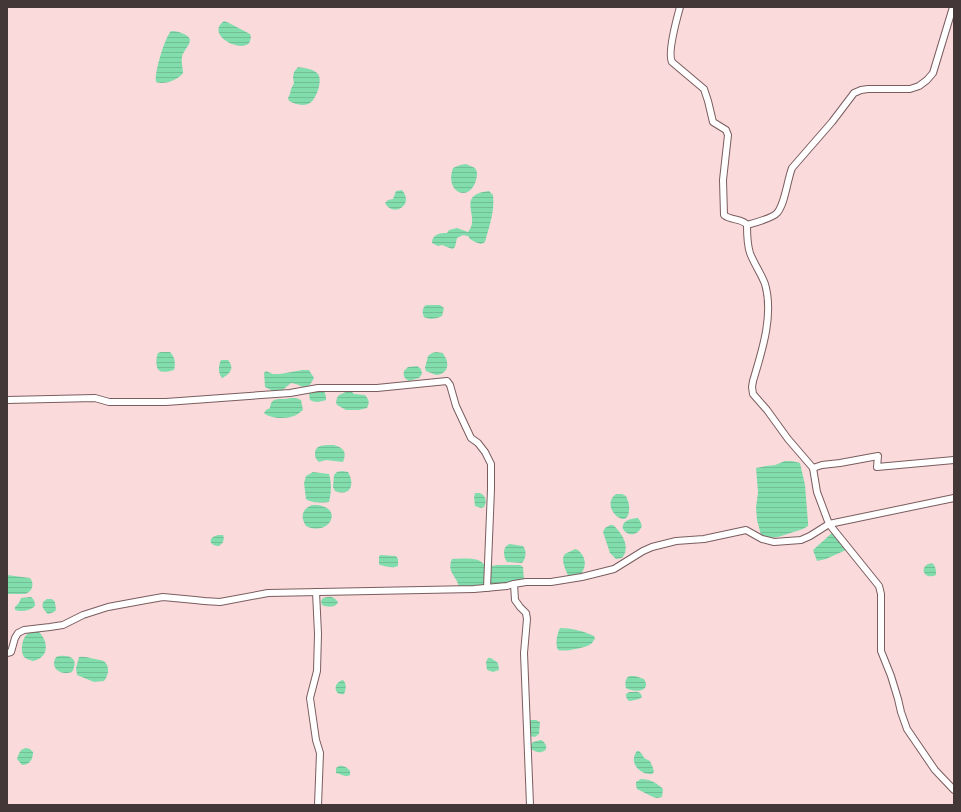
<svg xmlns="http://www.w3.org/2000/svg" width="961" height="812" font-family="'Libre Baskerville',serif">
	<style>
		.water { fill: url(#water-rules) }
		.lines { fill: none; stroke-linecap: round; stroke-linejoin: round }
		.minor-casing { stroke: #7a5d5f; stroke-width: 8 }
		.minor { stroke: #fff; stroke-width: 6 }
	</style>
	<defs>
		<pattern id="water-rules" width="6" height="5" patternUnits="userSpaceOnUse"><rect width="6" height="5" fill="#82ddad"/><path d="M0 2.5h6" fill="none" stroke="#72be96"/></pattern>
	</defs>
	<rect width="100%" height="100%" fill="#fbdadc"/>
	<g class="water">
		<path d="M224,21L229,23L250,34L251,37C250,41 250,44 246,45C236,50 206,34 224,21Z"/>
		<path d="M171,31C176,31 180,32 184,34C198,40 183,49 182,57C181,63 183,68 183,73C178,80 165,85 156,82C154,73 165,37 171,31Z"/>
		<path d="M298,67C304,68 314,69 318,74C323,81 316,99 310,103C303,107 295,104 289,101L288,98L290,94L291,89L294,83L293,77L294,72Z"/>
		<path d="M466,164L475,168C478,172 477,176 476,180C470,203 444,193 453,168L460,165Z"/>
		<path d="M402,190C415,205 393,218 385,203L388,200L393,199L396,191Z"/>
		<path d="M489,191L493,195C495,211 489,227 485,242L481,244L475,242L470,239L468,236L463,235L457,238L455,247L452,249L442,245L438,246L432,243C432,234 440,233 447,233L449,230L457,228L468,232C482,217 454,195 489,191Z"/>
		<path d="M426,305H440L444,308L442,316C436,319 430,320 424,317C422,313 422,308 426,305Z"/>
		<path d="M161,352H170C175,357 176,364 174,370C170,371 164,373 160,371C155,369 156,357 158,353Z"/>
		<path d="M436,352L443,353C444,356 447,359 447,362C449,369 443,375 436,375C433,374 429,372 426,371L425,368L428,356L432,353Z"/>
		<path d="M221,360H228C235,368 230,374 222,378C218,373 218,366 221,360Z"/>
		<path d="M417,366L421,369L422,374L419,378L409,381C404,378 403,376 404,371L408,367Z"/>
		<path d="M302,370H309L314,378L310,385L303,387L296,384L291,383L280,392L273,391L265,387L264,373L266,371L273,374H280Z"/>
		<path d="M312,390H322C326,393 326,396 326,400C320,402 315,403 310,400L309,394Z"/>
		<path d="M348,391L352,392L354,394L365,395C369,400 370,402 367,408L359,410H346L337,405L336,402L337,398L339,395Z"/>
		<path d="M290,398H296L301,400L303,410C300,412 297,415 294,416C286,419 270,419 264,413L266,410L270,408C271,395 281,401 290,398Z"/>
		<path d="M334,445C344,448 347,452 343,462L326,460L319,462C316,459 315,458 315,453C315,444 327,445 334,445Z"/>
		<path d="M785,461H792L800,463L805,485L808,522V526L803,529L778,537L768,538L761,535L757,520L756,508L758,492L756,468L766,466L775,465Z"/>
		<path d="M342,471L348,472C355,484 351,497 335,491L333,487L334,475L337,472Z"/>
		<path d="M313,472L329,474C332,483 331,494 329,502C322,503 311,503 306,499L304,483L306,476Z"/>
		<path d="M475,493H480C486,496 487,501 484,507L481,508L475,506L474,498Z"/>
		<path d="M616,494H622L626,496C628,501 630,505 629,511C627,532 599,506 616,494Z"/>
		<path d="M312,505C346,504 331,538 306,526C300,517 302,509 312,505Z"/>
		<path d="M636,518H638L640,521L642,526C633,547 607,522 636,518Z"/>
		<path d="M610,525H613C622,533 631,547 622,558L616,559L610,553L603,532L605,528Z"/>
		<path d="M833,532L846,550L826,559L817,561L813,550Z"/>
		<path d="M218,535H223C225,540 223,543 219,546C208,546 208,537 218,535Z"/>
		<path d="M510,544L523,546C527,551 526,558 522,563L507,562C503,557 502,546 510,544Z"/>
		<path d="M575,549L578,550C586,557 587,566 581,574L569,577C566,571 560,559 565,554C568,552 572,551 575,549Z"/>
		<path d="M381,555L396,556L398,559V566C392,569 386,566 380,565L379,564V556Z"/>
		<path d="M452,559C462,559 480,556 485,566L484,586L459,587C457,576 446,572 452,559Z"/>
		<path d="M932,563C936,566 936,571 936,575C923,581 918,565 932,563Z"/>
		<path d="M497,565H520L523,567L524,580L515,582L491,585L490,584V568L491,566Z"/>
		<path d="M7,575L30,578C35,584 32,592 25,594H7Z"/>
		<path d="M31,597C34,599 35,602 35,606C30,611 21,612 15,610V607L19,603L21,598Z"/>
		<path d="M327,597C332,596 335,598 338,602L337,604C333,608 327,607 322,605L321,601L323,598Z"/>
		<path d="M47,599H52L55,602L56,610L54,612L48,614C43,610 39,603 47,599Z"/>
		<path d="M560,628C571,628 584,631 594,636L595,639C593,641 593,642 591,644C585,648 565,652 558,650C555,644 557,634 560,628Z"/>
		<path d="M39,632C49,642 49,658 33,661C30,660 26,659 24,657C20,651 22,636 29,633C32,632 36,632 39,632Z"/>
		<path d="M59,656C71,655 79,659 72,672C62,676 49,669 56,657Z"/>
		<path d="M79,657C85,656 89,658 95,659C102,660 108,661 108,670C108,674 107,677 104,681L94,682L77,675L76,668Z"/>
		<path d="M488,658H491L498,663L499,670L493,672L487,670L486,662Z"/>
		<path d="M629,676H635L644,679C652,692 634,693 626,688C625,683 625,679 629,676Z"/>
		<path d="M343,680C347,684 346,689 344,694C334,696 332,683 343,680Z"/>
		<path d="M629,692C634,692 641,690 642,697C639,700 634,700 629,701C626,698 626,697 626,694Z"/>
		<path d="M531,720H536L540,722L539,734L535,737L530,736L529,721Z"/>
		<path d="M541,740C547,743 549,751 541,752C538,753 534,751 531,749V744C534,741 536,741 541,740Z"/>
		<path d="M26,748L30,749L33,752C33,759 30,765 22,765L17,759C19,753 20,749 26,748Z"/>
		<path d="M637,751H639L642,754L644,758L650,761L653,768L654,772L652,774C640,775 628,763 637,751Z"/>
		<path d="M339,766C343,765 348,768 350,771V775C346,778 341,774 336,773V768Z"/>
		<path d="M641,779C650,779 657,783 663,789L662,797L657,798L653,797L637,789L636,785V782Z"/>
	</g>
	<g class="lines">
		<defs>
			<g id="minor">
				<path d="M680,7C677,18 667,53 672,62L704,89L708,101L713,122L726,130L728,135L723,180L724,215C731,221 742,218 747,225C747,235 747,244 750,253C754,264 761,273 765,284C774,315 762,351 753,381L752,387L753,394L767,410L788,439L813,468L817,492L829,524L879,586L881,594V651L891,676L898,699L901,712L907,729L935,770L954,790"/>
				<path d="M747,225C754,223 773,218 777,213C785,204 787,181 792,168L832,122L854,93L861,90L868,89H910L919,86L927,80L933,73L953,7"/>
				<path d="M7,400L95,398L109,402H166L290,393L318,388H377L447,381L450,385L456,406L471,438L478,443L485,452L491,464V489L487,588"/>
				<path d="M813,468L822,465L840,463L878,456L877,467L954,460"/>
				<path d="M514,584L515,600L520,607L526,613L527,619L524,653L530,805"/>
				<path d="M316,592L318,634L317,671L310,698L316,740L320,753L318,805"/>
				<path d="M7,653L11,652L15,638L18,633L24,630L50,627L63,625L83,615L108,607L146,600L163,597L195,600L204,601L220,602L268,593L474,589L507,586L514,584L526,582H551L582,577L614,569L643,551L652,547L676,541L704,539L746,530L762,539L774,542L801,540L810,536L829,524L954,498"/>
			</g>
		</defs>
		<use href="#minor" class="minor-casing"/>
		<use href="#minor" class="minor"/>
	</g>
	<rect width="961" height="812" fill="none" stroke="#443738" stroke-width="16"/>
</svg>
